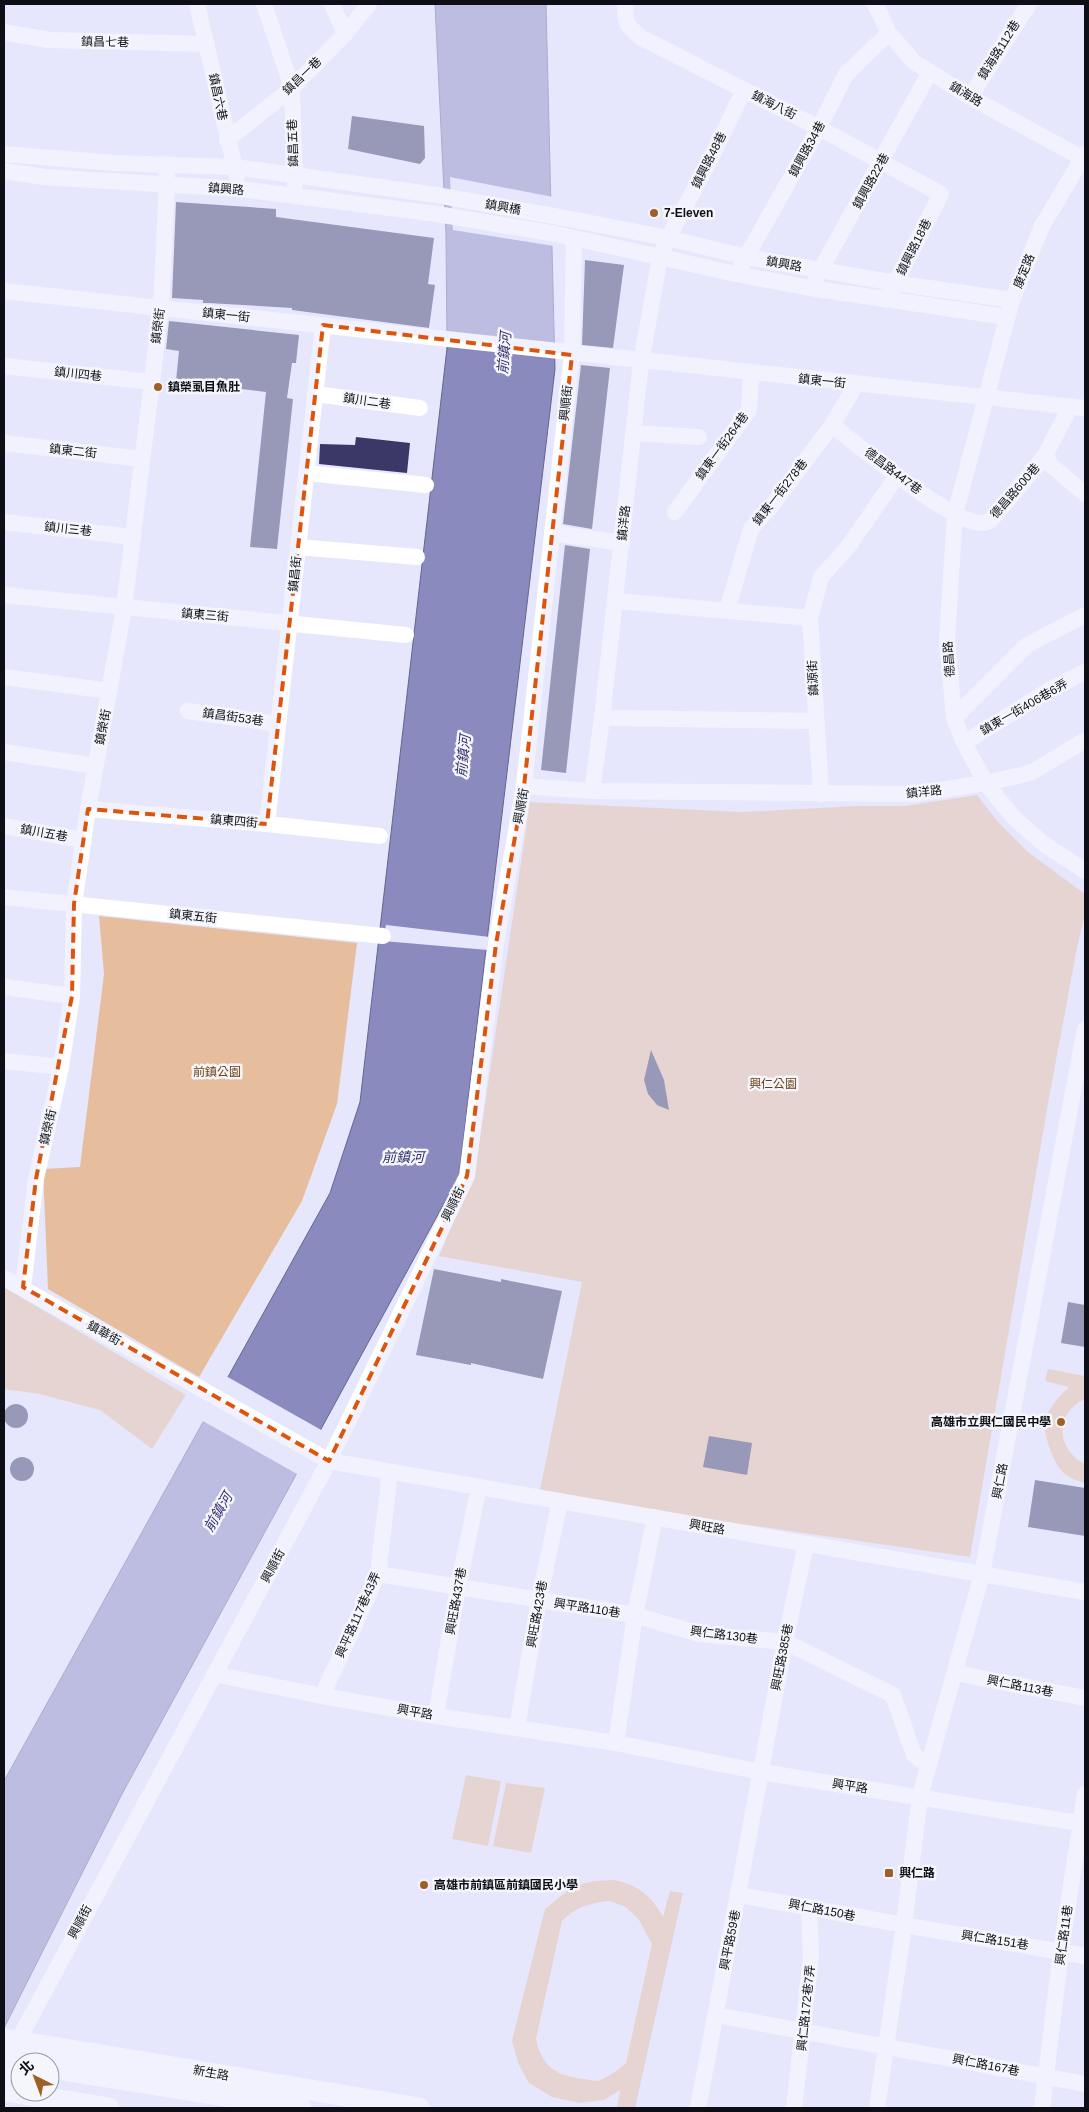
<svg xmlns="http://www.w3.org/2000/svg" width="1089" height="2112" font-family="Helvetica,'Noto Sans TC',sans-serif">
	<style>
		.green { fill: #e6bd9d; fill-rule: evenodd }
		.water { fill: #8a8abf; stroke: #65658d }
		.pier { fill: #e6e7fd }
		.building { fill: #3b3867 }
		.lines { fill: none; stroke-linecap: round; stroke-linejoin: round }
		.minor { stroke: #fff; stroke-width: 16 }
		.tertiary { stroke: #fff; stroke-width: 21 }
		.marked { fill: none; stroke: #dd550d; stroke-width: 4; stroke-dasharray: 10 6; stroke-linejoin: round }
		.poi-dot { fill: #9e6026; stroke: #f5f6fb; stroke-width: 2 }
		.labels { text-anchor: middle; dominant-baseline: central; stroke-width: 5; stroke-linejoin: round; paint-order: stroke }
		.street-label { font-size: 12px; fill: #0e0e17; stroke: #f5f6fb }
		.poi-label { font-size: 12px; font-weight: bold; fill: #0e0e17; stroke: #f5f6fb; text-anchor: start }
		.park-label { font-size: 12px; fill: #6e3f12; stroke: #f5f6fb }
		.water-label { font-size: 14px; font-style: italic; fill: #352e6f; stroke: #f5f6fb }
	</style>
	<rect width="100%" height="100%" fill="#e6e7fd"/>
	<g class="green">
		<path d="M977,795L998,822L1028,852L1085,894V914L1077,948L1049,1098L970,1557L539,1495L582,1282L439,1256L475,1171L530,802L741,812L857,806H905Z"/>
		<path d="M99,916L357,943L337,1104L302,1201L199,1377L48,1289L43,1169L80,1167L104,974Z"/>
		<path d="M4,1287L186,1395L152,1449L100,1410L39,1394L4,1389Z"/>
		<path d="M1048,1369L1085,1376V1399C1054,1413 1056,1449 1085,1464V1483C1077,1481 1066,1477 1061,1470C1053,1461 1043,1434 1045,1422C1048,1407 1059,1397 1069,1387L1045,1381Z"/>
		<path d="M466,1775L501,1781L488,1846L452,1839Z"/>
		<path d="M506,1783L545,1788L531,1853L493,1846Z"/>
		<path d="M615,1880C639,1886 651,1895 663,1917L670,1891L683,1893L635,2108H617L620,2090L604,2100L579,2103L552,2097L529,2083L519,2065L512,2041L545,1909L573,1886L594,1881ZM610,1901L626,1907L639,1920L652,1944L626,2063C618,2070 610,2076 600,2080C596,2082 590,2080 585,2079C557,2076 542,2068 536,2039L562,1921C576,1907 590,1903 610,1901Z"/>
	</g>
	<path class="water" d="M435,4H546L555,369L459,1176L122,1794L4,2028V1781L330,1193L360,1102L447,348L446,233Z"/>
	<g class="pier">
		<path d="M450,177L553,197L554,246L453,230Z"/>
		<path d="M386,925L490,937L488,950L383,941Z"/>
		<path d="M226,1376L323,1431L299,1475L201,1420Z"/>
	</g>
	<g class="building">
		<path d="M352,116L424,126L425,158L420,164L348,149Z"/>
		<path d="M176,202L276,209V217L434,238L428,284L435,285L429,328L292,310V308L208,303H203V300L172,298Z"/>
		<path d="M585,260L624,265L613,348L582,345Z"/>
		<path d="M169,321L299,335L296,363H292L287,398L293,399L277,549L250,547L266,392L176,381L179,351L166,349Z"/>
		<path d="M581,365L610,368L592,529L563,524Z"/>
		<path d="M356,437L410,443L407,473L319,464L320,444L355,445Z"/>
		<path d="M565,545L590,549L566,773L541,770Z"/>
		<path d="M651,1050L664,1080L669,1110L657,1105L648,1094L644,1080Z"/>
		<path d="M434,1269L501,1282V1279L562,1291L543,1379L471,1363V1365L416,1355Z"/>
		<path d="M1068,1302L1085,1305V1347L1061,1343Z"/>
		<circle cx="16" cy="1416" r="12"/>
		<path d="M709,1436L752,1443L747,1475L703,1467Z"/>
		<circle cx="22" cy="1469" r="12"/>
		<path d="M1035,1480L1085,1488V1536L1028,1527Z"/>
	</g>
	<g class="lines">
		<g class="minor">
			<path d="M197,4L237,177"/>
			<path d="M264,4L292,88L295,184"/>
			<path d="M332,4L345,34"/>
			<path d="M626,4C623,22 628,27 642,38L819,128L941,194L891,291"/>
			<path d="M875,4L889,33L914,62L970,97L1082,158"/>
			<path d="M4,32L49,40L207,44"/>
			<path d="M744,90L708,164L668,238L660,257L641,362L602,718L592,791L914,794L986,783L1022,775L1034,771L1085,740"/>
			<path d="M970,97L1029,4"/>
			<path d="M227,140L292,88L345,34L369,4"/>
			<path d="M4,154L115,163L234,167L294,175L436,195L559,217L668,238L746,257L895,283L1012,300"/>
			<path d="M1085,154L1042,226L1012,300L955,514L947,639L954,718L964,743L986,783L1013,817L1044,844L1085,871"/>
			<path d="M4,171L44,177L240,189L437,214L556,234L736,274L810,288L1007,317"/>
			<path d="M741,266L819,128L846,74L889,33"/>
			<path d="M816,278L930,72"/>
			<path d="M4,291C364,330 724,372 1085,408"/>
			<path d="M4,366L151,382"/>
			<path d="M315,394L420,408"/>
			<path d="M1070,407L1045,456L1052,466L1085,494"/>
			<path d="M832,425C858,445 954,526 983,523C986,523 988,521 991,520L1045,456"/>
			<path d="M634,433L699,437"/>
			<path d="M4,443L142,459"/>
			<path d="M306,473L426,485"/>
			<path d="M675,512L749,410L751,374"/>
			<path d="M4,522L133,537"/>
			<path d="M552,533L622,543"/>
			<path d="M298,547L417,557"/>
			<path d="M4,595L406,635"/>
			<path d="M615,601L810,618"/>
			<path d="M727,610L751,529L773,504L832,425L856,385"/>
			<path d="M4,677L110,691"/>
			<path d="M188,711L278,724"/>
			<path d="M602,718L815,721"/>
			<path d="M954,718L1027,645L1085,615"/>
			<path d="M964,743L1049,690L1085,672"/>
			<path d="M4,752L96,766"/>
			<path d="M524,786L592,791"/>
			<path d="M821,794L810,618L821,577L848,547L897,476"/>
			<path d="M88,809L267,824L380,836"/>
			<path d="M267,824L323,325"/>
			<path d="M4,826L83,840"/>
			<path d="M4,897L383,936"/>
			<path d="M4,987L72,996"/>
			<path d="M4,1061L61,1067"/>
			<path d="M4,1278L329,1461L1085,1592"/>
			<path d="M23,1287L36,1179L61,1067L72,996L74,904L88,809L124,608L161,308L167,184L166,164"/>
			<path d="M378,1574L635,1615L699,1634L785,1642L893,1695L914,1755L928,1766"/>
			<path d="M955,1673L1085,1698"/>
			<path d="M214,1674L322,1696L436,1716L616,1743L761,1772L1085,1824"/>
			<path d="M322,1696L378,1574L390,1472"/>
			<path d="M436,1716L458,1587L479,1487"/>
			<path d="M517,1728L539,1600L560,1501"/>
			<path d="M616,1743L635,1615L655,1517"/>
			<path d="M739,1895L904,1925L1085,1956"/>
			<path d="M716,2015L1085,2084"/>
			<path d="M13,2050L329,1461L467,1176L496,944L524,786L572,355L574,238"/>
			<path d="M698,2108L785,1642L806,1544"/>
			<path d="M794,2108L811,1957L809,1907"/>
			<path d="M877,2108L904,1925L920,1796L982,1574L1085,1029"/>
			<path d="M1042,2108L1061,1951L1085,1794"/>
		</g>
		<g class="tertiary">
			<path d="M4,2039L419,2108"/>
			<path d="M4,2061L20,2063"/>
			<path d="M50,2068L301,2108"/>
			<path d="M4,2076L20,2078"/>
			<path d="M4,2091L109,2108"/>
		</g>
	</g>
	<path d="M0 0H1089V2112H0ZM323,325L572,355L524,786L496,944L467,1176L329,1461L23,1287L36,1179L72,996L74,904L88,809L267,824Z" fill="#e6e7fd" fill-opacity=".55" fill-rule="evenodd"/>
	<path class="marked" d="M323,325L572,355L524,786L496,944L467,1176L329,1461L23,1287L36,1179L72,996L74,904L88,809L267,824Z"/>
	<g class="poi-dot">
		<circle cx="654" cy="213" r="5"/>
		<circle cx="158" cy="387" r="5"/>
		<circle cx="1061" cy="1422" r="5"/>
		<rect x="884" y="1868" width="10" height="10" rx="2.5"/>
		<circle cx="424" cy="1885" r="5"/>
	</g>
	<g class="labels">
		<g class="street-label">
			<text transform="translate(105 42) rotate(1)">鎮昌七巷</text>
			<text transform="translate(999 50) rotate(-58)">鎮海路112巷</text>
			<text transform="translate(302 76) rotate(-44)">鎮昌一巷</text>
			<text transform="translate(966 94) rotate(31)">鎮海路</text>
			<text transform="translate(218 97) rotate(78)">鎮昌六巷</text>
			<text transform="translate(774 105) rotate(27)">鎮海八街</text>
			<text transform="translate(293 143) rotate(-92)">鎮昌五巷</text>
			<text transform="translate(807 149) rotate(-61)">鎮興路34巷</text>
			<text transform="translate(709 160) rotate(-63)">鎮興路48巷</text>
			<text transform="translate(871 181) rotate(-61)">鎮興路22巷</text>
			<text transform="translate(226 189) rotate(4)">鎮興路</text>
			<text transform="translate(503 207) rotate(10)">鎮興橋</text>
			<text transform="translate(914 247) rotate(-63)">鎮興路18巷</text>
			<text transform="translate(784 264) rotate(10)">鎮興路</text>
			<text transform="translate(1024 271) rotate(-68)">康定路</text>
			<text transform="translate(226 315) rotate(6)">鎮東一街</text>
			<text transform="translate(158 326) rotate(-83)">鎮榮街</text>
			<text transform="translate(78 374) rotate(6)">鎮川四巷</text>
			<text transform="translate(822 381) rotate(6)">鎮東一街</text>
			<text transform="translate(367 401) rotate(8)">鎮川二巷</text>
			<text transform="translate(566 403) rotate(-84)">興順街</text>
			<text transform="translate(722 446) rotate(-54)">鎮東一街264巷</text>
			<text transform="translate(73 451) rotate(6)">鎮東二街</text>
			<text transform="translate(893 471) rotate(37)">德昌路447巷</text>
			<text transform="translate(1015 491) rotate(-49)">德昌路600巷</text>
			<text transform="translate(780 492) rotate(-52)">鎮東一街278巷</text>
			<text transform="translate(624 523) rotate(-84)">鎮洋路</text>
			<text transform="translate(68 529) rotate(6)">鎮川三巷</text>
			<text transform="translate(295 574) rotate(-84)">鎮昌街</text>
			<text transform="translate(205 615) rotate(5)">鎮東三街</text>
			<text transform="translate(949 659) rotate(-94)">德昌路</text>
			<text transform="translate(813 678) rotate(-93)">鎮源街</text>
			<text transform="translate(1024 707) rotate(-30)">鎮東一街406巷6弄</text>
			<text transform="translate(233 717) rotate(8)">鎮昌街53巷</text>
			<text transform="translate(103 727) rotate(-79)">鎮榮街</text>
			<text transform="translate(924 792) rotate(-6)">鎮洋路</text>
			<text transform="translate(521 806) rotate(-80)">興順街</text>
			<text transform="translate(234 821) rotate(5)">鎮東四街</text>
			<text transform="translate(44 833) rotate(10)">鎮川五巷</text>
			<text transform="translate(193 916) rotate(6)">鎮東五街</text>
			<text transform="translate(48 1127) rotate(-77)">鎮榮街</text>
			<text transform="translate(453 1204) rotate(-64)">興順街</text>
			<text transform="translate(104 1333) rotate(29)">鎮華街</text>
			<text transform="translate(1000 1481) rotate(-79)">興仁路</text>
			<text transform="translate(707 1527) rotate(10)">興旺路</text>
			<text transform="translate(273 1566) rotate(-62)">興順街</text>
			<text transform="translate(456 1601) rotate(-80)">興旺路437巷</text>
			<text transform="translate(587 1608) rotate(9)">興平路110巷</text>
			<text transform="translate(537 1614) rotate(-80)">興旺路423巷</text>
			<text transform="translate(358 1615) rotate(-66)">興平路117巷43弄</text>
			<text transform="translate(724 1635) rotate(7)">興仁路130巷</text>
			<text transform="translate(782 1657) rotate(-79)">興旺路385巷</text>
			<text transform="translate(1020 1686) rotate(11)">興仁路113巷</text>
			<text transform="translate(415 1712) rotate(10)">興平路</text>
			<text transform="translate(850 1786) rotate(9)">興平路</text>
			<text transform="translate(822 1910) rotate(11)">興仁路150巷</text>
			<text transform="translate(80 1922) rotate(-62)">興順街</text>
			<text transform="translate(1064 1935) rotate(-82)">興仁路11巷</text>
			<text transform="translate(730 1940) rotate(-79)">興平路59巷</text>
			<text transform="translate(995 1940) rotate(9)">興仁路151巷</text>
			<text transform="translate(806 2008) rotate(-84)">興仁路172巷7弄</text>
			<text transform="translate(986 2065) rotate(11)">興仁路167巷</text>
			<text transform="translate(211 2073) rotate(10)">新生路</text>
		</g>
		<g class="poi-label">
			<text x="664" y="213">7-Eleven</text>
			<text x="168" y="387">鎮榮虱目魚肚</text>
			<text x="1051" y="1422" text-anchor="end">高雄市立興仁國民中學</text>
			<text x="899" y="1873">興仁路</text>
			<text x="434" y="1885">高雄市前鎮區前鎮國民小學</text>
		</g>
		<g class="park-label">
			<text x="217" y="1072">前鎮公園</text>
			<text x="773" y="1084">興仁公園</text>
		</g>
		<g class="water-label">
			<text transform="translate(504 353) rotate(-85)">前鎮河</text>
			<text transform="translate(463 756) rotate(-84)">前鎮河</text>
			<text x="403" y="1157">前鎮河</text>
			<text transform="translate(218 1512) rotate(-60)">前鎮河</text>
		</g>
	</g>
	<rect width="1089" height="2112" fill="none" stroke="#0e0e17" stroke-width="10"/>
	<g transform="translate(35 2077) rotate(318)"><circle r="24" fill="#f5f6fb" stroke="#9999a0"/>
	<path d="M0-4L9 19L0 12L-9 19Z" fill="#9e6026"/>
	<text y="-8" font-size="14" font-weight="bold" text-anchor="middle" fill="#0e0e17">北</text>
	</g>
</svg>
